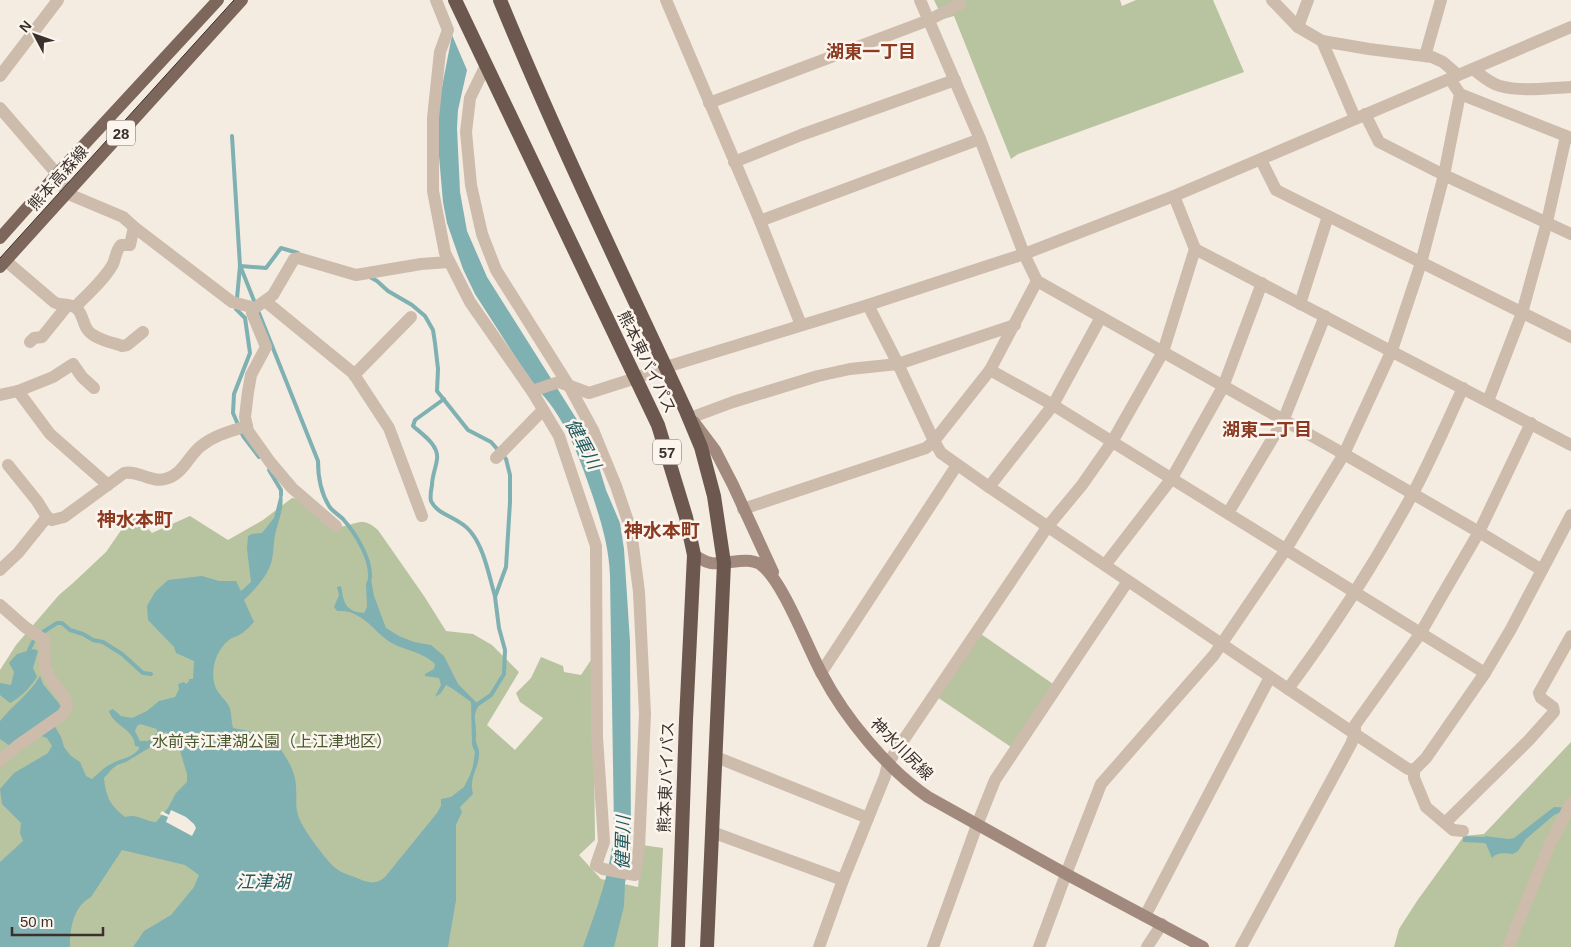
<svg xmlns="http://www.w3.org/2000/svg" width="1571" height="947" font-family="Helvetica,'Noto Sans JP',sans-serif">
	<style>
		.green { fill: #b8c4a0 }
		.water { fill: #7fb0b2; fill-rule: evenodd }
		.pier { fill: #f4ebe1 }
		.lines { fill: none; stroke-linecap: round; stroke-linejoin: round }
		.stream { stroke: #7fb0b2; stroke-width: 4 }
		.minor { stroke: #cdbbac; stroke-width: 12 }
		.tertiary { stroke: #cdbbac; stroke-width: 12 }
		.secondary { stroke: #a18a7d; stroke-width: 12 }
		.primary { stroke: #7d675c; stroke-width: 12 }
		.trunk { stroke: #6c584f; stroke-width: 14 }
		.tram { stroke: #3b302b; stroke-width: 1 }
		.labels { text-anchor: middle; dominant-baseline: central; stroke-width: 5; stroke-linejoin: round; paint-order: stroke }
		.shield { fill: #fbf5ee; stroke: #756b66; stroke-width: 1 }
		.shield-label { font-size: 15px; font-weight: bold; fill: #3b302b }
		.street-label { font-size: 16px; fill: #3b302b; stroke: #fbf5ee }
		.park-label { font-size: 16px; fill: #4a5a2e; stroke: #fbf5ee }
		.neighbourhood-label { font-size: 18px; font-weight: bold; fill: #8c3b22; stroke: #fbf5ee }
		.water-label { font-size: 18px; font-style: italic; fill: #1f5a5e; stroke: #fbf5ee }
		.quarter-label { font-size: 19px; font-weight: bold; fill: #8c3b22; stroke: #fbf5ee }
	</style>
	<rect width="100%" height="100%" fill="#f4ebe1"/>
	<g class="green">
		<path d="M934,0H1120L1122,6L1136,0H1213L1244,72L1018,154L1011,159L954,16L943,19Z"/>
		<path d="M292,498L299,499L329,527C334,527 340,527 345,526C361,522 364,518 378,530L424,596L446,631L473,634L492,645L519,672L487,725L515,750L543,718L520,702L516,693L531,678L541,657L563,666L564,672L581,675L593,657L595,840L579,855L601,879L638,887L642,845L663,848L658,947H0V670L16,645L59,595L73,583L106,552L133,513L152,533L190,516L228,540L263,520Z"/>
		<path d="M981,634L1053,684L1011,747L937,697Z"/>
		<path d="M1571,742V947H1394L1399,929L1417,901L1464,836L1484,834Z"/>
	</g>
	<g class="water">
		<path d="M452,35L467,70L458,110L457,128L460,192L467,231L487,277L586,434L595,454L606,490L620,523L624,549L630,642L631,843L629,864L625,883L624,906L614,947H583C597,908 612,869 614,827L610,576C609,547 601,521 592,494C579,456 564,414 534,386L475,294L463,269L447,223L443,202L437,133L438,108Z"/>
		<path d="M281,490C286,506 278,520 275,535C273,545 274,556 270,566C265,579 254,590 244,600L254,622C250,626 245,632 239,635C236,637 232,637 229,640C216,650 210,670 215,686C218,695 228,701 230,709C232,715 231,722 233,728C248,731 260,732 270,743H277C286,758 296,770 296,788C297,797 295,806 298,815C301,827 324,857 333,866C339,872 349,875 357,878C368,883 376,885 385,877L437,813L441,806V799L451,797L464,787L470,775L473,766L475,752L472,745L471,702L453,689L446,685L441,693L435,697L441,685L439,678L425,676V674L434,669L435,664C421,650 402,651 387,640C376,632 368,620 356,615C350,611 344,611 337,611L334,607L339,595L337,587L341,586C344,602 344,611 364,613L367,607L366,584L370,574L374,596L386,628L399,636L414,642L431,645L444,656L458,684L479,705C472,717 476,720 476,732C477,735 475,737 476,740C476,745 480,749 479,755C478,770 469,777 473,794L460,807L462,812L456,825V900L448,947H133L144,931L171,915L194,887L199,875L185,865L122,850L91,897C73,907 70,928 70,947H0V862L23,841L20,833L21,823L2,804L0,789L14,773L48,753L52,746L47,738L41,736L10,746L0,739V721C13,705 30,693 40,676L43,684L61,706L58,712L50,718L61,737L64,747L71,756L80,762L86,776L92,779C98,774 104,767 111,764C121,758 131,759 139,749V747L135,746C134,728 113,726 109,711L113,709L121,716L132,718L147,711L159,701L175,697L179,689L178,684L184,682L186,684L189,681V679H193L194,661L176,653L174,647L148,620L147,606L155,592L168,580L202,576L219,581H236L241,591L251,582L247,549L248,536L252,534L262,533L274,518ZM140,724L157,729V733L148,741H140L135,731L137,726ZM166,732L178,744L187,774V782L176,793L168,808L156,822C145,822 138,813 125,817C110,805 106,797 104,778L112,769L117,765L126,762L149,748L158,736Z"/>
		<path d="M34,649L38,651L33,668L37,677C30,688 21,697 10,703L0,695V683L11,685L14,672L9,663L17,654Z"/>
		<path d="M1554,807L1571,808L1554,815L1526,839L1518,851L1513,854C1506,853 1497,852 1492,858L1486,844L1484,843L1463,842V836L1484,837L1485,836L1509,839L1514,838Z"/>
	</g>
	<path class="pier" d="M171,810L186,817L194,824L196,828L192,836L166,822L168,817L160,814L162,811L169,815Z"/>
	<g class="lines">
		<g class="stream">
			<path d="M232,136L240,266L236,309L245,318L250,353L234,394L233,413L243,436L259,457"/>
			<path d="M240,266L266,268L281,248L298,253"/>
			<path d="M241,268L318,461C318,476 321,493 329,506C332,511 339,515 343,519C356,534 371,558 370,578"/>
			<path d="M368,276L377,281L388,291L412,305L425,316L433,330L435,343L438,369L437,391L468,430L491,442L506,459L510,475V502L506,567L495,597L499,628L505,650L504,674L491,695L475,706"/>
			<path d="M444,399L415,420L413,426C422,434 439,445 437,459C436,468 432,476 432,485C431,490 430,497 431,501C438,516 459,517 470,531C484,547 489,576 495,596"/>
			<path d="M269,470L281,490V495"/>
			<path d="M43,632L57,623H62L70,630L83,634L93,640L103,642L122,654L143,673L151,674"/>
			<path d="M29,650L33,642"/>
		</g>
		<g class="minor">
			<path d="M436,0L448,30L440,52L433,118V191L445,253L470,302L532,391L559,436L596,546L597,737L604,842L596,865L603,869L635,875L639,848L645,714L639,592L631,530L616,486L593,430L569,386L496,270L482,234L471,185L466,132L470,98L486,65"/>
			<path d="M666,0L760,221L801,325"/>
			<path d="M920,0L980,139L1024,254L1037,281L1344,454L1479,532L1542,570"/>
			<path d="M1272,0L1298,27L1322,41L1355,118"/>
			<path d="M1298,27L1308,0"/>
			<path d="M1322,41L1369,49L1432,57L1443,62L1458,75"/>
			<path d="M1425,56L1441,0"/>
			<path d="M1473,69C1481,75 1489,83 1500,86C1523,92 1547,88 1571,87"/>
			<path d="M1460,94L1571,138"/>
			<path d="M709,103L929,20L960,4"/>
			<path d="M0,108L57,174L64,186L66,193L123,217L134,227L232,302L255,308L273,295L294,259L298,258L356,275L421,264L449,262"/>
			<path d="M1365,114L1379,142L1444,175L1571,234"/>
			<path d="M1261,160L1276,190L1571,337"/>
			<path d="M734,162L801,135L955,80"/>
			<path d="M760,221L980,139"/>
			<path d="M6,261L54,302C60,306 70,303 76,308C82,312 83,323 87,329C93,339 111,342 122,346L127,345L143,332"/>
			<path d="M265,301L353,373L389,428L422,516"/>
			<path d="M1300,304L1328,216"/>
			<path d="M75,307C88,294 104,280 113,264C116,257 116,250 121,245H130L134,227"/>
			<path d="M255,308L252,313L266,347L251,375L248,392L245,417L248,431L270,462L292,488L336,526"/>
			<path d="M30,342L34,338L42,337L67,306"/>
			<path d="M990,370L1053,405L1485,673"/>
			<path d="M354,375L411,317"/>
			<path d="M18,391L50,434L108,485"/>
			<path d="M532,391L559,382L589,393L636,378L666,367"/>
			<path d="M0,395L18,391L53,377L73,364L82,377L94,388"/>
			<path d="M1488,401L1522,313L1547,222L1566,136"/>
			<path d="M690,418L733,402L818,376L850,369L898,364L1015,325"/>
			<path d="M496,458L543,410"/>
			<path d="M8,465L37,501L47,517L52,520L64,517L124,473C138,470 151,483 165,479C183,475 188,456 201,446C215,435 231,431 247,426"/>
			<path d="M989,487L1053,405L1101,317"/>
			<path d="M743,509L926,448L934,441L990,370L1037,281"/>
			<path d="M1228,513L1283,421L1325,316"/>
			<path d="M1105,565L1172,478L1223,387L1262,283"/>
			<path d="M0,570L18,553L47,517"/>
			<path d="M0,605L25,627L44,640L45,668L49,677L65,698L67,707L63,714L17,746L0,761"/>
			<path d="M821,673L957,465"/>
			<path d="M1288,689C1334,627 1375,563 1412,495C1431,460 1446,424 1463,388"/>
			<path d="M1355,734L1408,769L1414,770L1426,758L1485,673L1511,629L1571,515"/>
			<path d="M716,757L868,818"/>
			<path d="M1414,770V778L1426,807L1453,830L1463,831"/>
			<path d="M1445,823L1529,740L1554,712L1553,707L1541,698L1539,693L1571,636"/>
			<path d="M712,832L843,880"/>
			<path d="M1145,916L1270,677"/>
			<path d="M819,947L843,880L885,776L888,763"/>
			<path d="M933,947L977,825L995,780L1087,642L1128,581"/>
			<path d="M1039,947L1066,874"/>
			<path d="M1147,947L1162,924"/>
			<path d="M1241,947L1351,744L1355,734V725L1420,634L1440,599L1479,532L1531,423"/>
			<path d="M1508,947L1550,844L1571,803"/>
		</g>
		<g class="tertiary">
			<path d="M0,76L58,0"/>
			<path d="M1195,249L1571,445"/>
			<path d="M868,305L898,364L934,441L941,453L989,487L1355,734"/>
			<path d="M666,367L868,305L1024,254L1174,196L1571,27"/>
			<path d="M888,763L1048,526L1082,485L1112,442L1163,352L1195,249L1174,196"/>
			<path d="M1066,874L1101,784L1214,655L1286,549L1344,454L1392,350L1421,263L1444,175L1460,94L1450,79"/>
		</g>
		<g class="secondary">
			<path d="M694,422L715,450L733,485L773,572"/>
			<path d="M694,555C699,558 705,562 711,563C726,565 747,556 760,564C783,580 807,647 822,674C845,718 887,769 928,797L1066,874L1203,947"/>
		</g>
		<g class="primary">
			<path d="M0,238L57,174L218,0"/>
			<path d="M0,267L242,0"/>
		</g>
		<g class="trunk">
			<path d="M455,0L658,425L686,517L694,555L686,720L678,947"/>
			<path d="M500,0C557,139 623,275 686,411L701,447L714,496L724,563L707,947"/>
		</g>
		<path class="tram" d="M0,258L234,0"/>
	</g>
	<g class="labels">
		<g class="shield">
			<rect x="107" y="120.5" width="28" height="25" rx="4"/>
			<rect x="653" y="439.5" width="28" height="25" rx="4"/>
		</g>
		<g class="shield-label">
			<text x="121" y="133">28</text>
			<text x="667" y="452">57</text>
		</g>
		<g class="street-label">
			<text transform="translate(58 178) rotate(-48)">熊本高森線</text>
			<text transform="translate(647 362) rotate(64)">熊本東バイパス</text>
			<text transform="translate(902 749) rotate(45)">神水川尻線</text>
			<text transform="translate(666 777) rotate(-88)">熊本東バイパス</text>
		</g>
		<g class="park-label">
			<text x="272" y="741">水前寺江津湖公園（上江津地区）</text>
		</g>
		<g class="neighbourhood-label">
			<text x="871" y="52">湖東一丁目</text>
			<text x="1267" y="430">湖東二丁目</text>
		</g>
		<g class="water-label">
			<text transform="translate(583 444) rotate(62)">健軍川</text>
			<text transform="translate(623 843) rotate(-89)">健軍川</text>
			<text x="263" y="882">江津湖</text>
		</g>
		<g class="quarter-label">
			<text x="135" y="519">神水本町</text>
			<text x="662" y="530">神水本町</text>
		</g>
	</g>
	<g transform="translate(35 35) rotate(311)" stroke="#fbf5ee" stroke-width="4" paint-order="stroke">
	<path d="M0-4L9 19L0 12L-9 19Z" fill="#3b302b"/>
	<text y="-8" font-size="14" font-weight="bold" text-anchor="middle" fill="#3b302b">N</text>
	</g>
	<path d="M12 927v8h91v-8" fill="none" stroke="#3b302b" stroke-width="2.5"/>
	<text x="20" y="927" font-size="15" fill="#3b302b" stroke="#fbf5ee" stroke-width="4" paint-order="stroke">50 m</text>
</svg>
